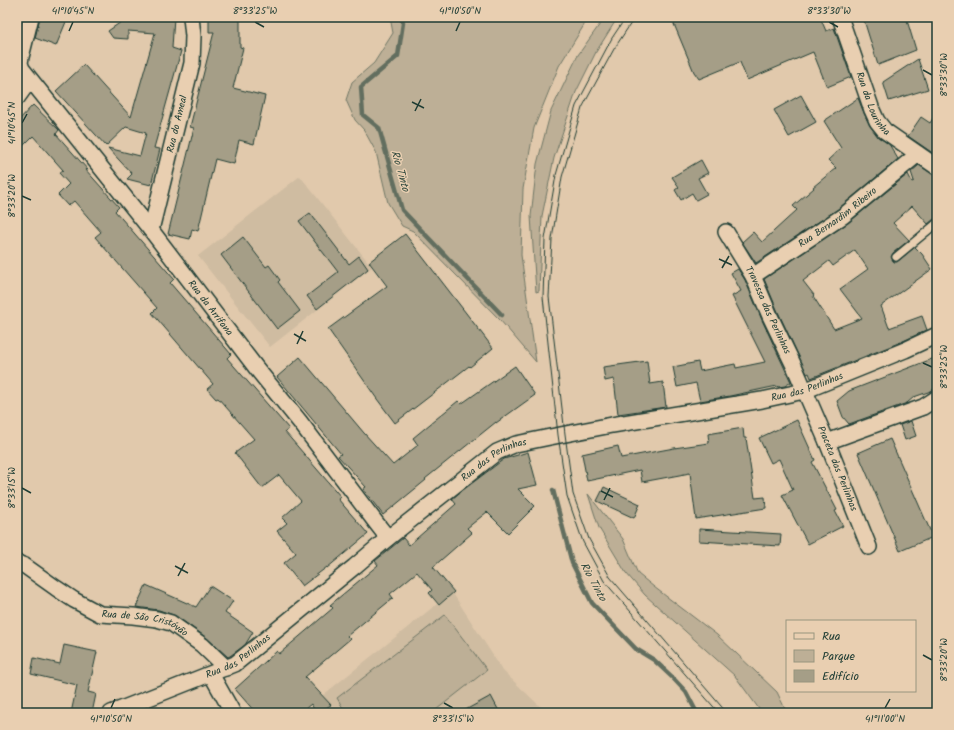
<svg xmlns="http://www.w3.org/2000/svg" width="954" height="730" font-family="Kalam,sans-serif">
	<style>
		.built { fill: #cfbca1 }
		.green { fill: #bdaf96; stroke: #6e7665 }
		.lines { fill: none; stroke-linecap: round; stroke-linejoin: round }
		.stream { stroke: #626e5e; stroke-width: 4.5 }
		.building { fill: #a59e87; stroke: #1f3d34; fill-rule: evenodd }
		.service-casing { stroke: #1f3d34; stroke-width: 10 }
		.minor-casing { stroke: #1f3d34; stroke-width: 18 }
		.service { stroke: #e9cfb1; stroke-width: 7 }
		.minor { stroke: #e9cfb1; stroke-width: 15 }
		.tram { stroke: #1f3d34; stroke-width: 1 }
		.ticks { fill: none; stroke: #1f3d34; stroke-width: 1.5 }
		.labels { text-anchor: middle; dominant-baseline: central; stroke-width: 3; stroke-linejoin: round; paint-order: stroke }
		.street-label { font-size: 10px; fill: #1f3d34; stroke: #e9cfb1 }
		.water-label { font-size: 11px; font-style: italic; fill: #30493e; stroke: #e9cfb1 }
		.neatline { fill: none; stroke: #1f3d34; stroke-width: 1.5 }
		.ticks-label { font-size: 10px; text-anchor: middle; fill: #1f3d34 }
	</style>
	<rect width="100%" height="100%" fill="#e1c9ac"/>
	<filter id="ink" filterUnits="userSpaceOnUse"><feTurbulence type="fractalNoise" baseFrequency=".025" numOctaves="2"/><feDisplacementMap in="SourceGraphic" scale="8" xChannelSelector="R" yChannelSelector="G"/><feConvolveMatrix kernelMatrix="1 2 1 2 8 2 1 2 1" color-interpolation-filters="sRGB"/></filter>
	<g filter="url(#ink)">
		<g class="built">
			<path d="M300,176L372,267L270,347L198,256Z"/>
			<path d="M452,592L503,671L547,713H334L323,695Z"/>
		</g>
		<g class="green">
			<path d="M390,17H589L559,66L534,128L523,189L521,255L536,362L500,320L413,231L402,226L388,203L376,152L364,130L355,120L346,100L352,82L374,63L393,33Z"/>
			<path d="M605,17H618L596,52L576,92L554,158L542,216L539,291L536,292L531,216L537,164L551,111L578,55Z"/>
			<path d="M588,494L623,539L638,574L654,587L717,635L777,692L787,713H762L735,676L645,595L626,573L599,528Z"/>
			<path d="M445,615L487,670L432,713H346L337,698Z"/>
		</g>
		<g class="lines">
			<g class="stream">
				<path d="M401,17L403,23L398,56L361,87L363,115L379,128L402,210L502,315"/>
				<path d="M553,490L572,563L592,603L636,649L654,660L672,677L686,692L697,713"/>
			</g>
		</g>
		<g class="building">
			<path d="M40,17H68L56,46L35,38Z"/>
			<path d="M121,17H174L172,48L181,51L154,148L160,149L151,185L127,179L132,174L108,148L140,156L146,133L126,127L106,146L56,91L84,65L131,117L155,33L128,31V39L113,38L108,31L121,22Z"/>
			<path d="M209,17H240V47L243,48L233,88L265,96L254,144L239,140L234,164L215,159L198,231L192,229L190,239L168,234L194,128L190,127L214,32H209Z"/>
			<path d="M671,17H820L826,31L834,28L851,77L827,87L813,52L747,80L740,62L699,79L694,72Z"/>
			<path d="M863,17H906L916,50L878,65Z"/>
			<path d="M918,59L928,89L889,101L883,82Z"/>
			<path d="M801,95L816,122L789,137L774,110Z"/>
			<path d="M858,98L864,113L870,126L878,137L889,144L898,159L838,209L756,263L742,242L753,232L762,242L797,210L793,206L814,188L813,187L836,168L828,160L841,148L824,121Z"/>
			<path d="M33,105L59,130L56,134L88,170L85,169L119,207L115,211L174,279L170,283L231,354L227,358L289,429L285,432L341,497L338,499L368,534L327,568V567L302,586L284,563L296,553L277,531L287,523L282,518L301,501L279,475L262,488L235,453L254,439L218,398L216,399L207,389L213,384L152,313L157,308L95,237L101,232L74,201L68,206L58,195L69,184L59,173L63,170L33,136L23,146L17,140V122Z"/>
			<path d="M937,112V156L908,136L921,117L930,123Z"/>
			<path d="M701,160L708,173L698,178L707,194L696,200L692,193L681,200L675,190L679,187L672,177Z"/>
			<path d="M919,165L932,174L937,176V218L934,219L928,224L912,206L893,223L909,240L893,253L891,257L894,262H897L915,247L922,254L932,269L881,306L889,328L922,316L927,330L901,342L811,378L809,373L807,374L778,312L764,279L848,223L908,174L912,182L914,181L911,172ZM855,250L868,269L840,289L862,318L834,329L813,296L814,295L803,281L829,261L833,266Z"/>
			<path d="M310,213L349,264L359,256L368,269L317,309L307,296L338,272L299,221Z"/>
			<path d="M405,234L493,348L470,367L469,366L395,423L377,399L328,329L387,286L369,262Z"/>
			<path d="M243,237L266,267L269,265L280,280L278,282L300,311L277,329L221,255Z"/>
			<path d="M738,269L745,280L762,320L791,382L785,386L778,387L777,386L730,396L700,401L696,383L677,387L673,367L698,362L700,371L735,364L736,368L765,362L732,296L741,291L731,273Z"/>
			<path d="M300,357L364,433L393,465L418,445L413,438L458,401L461,404L515,366L535,395L496,423V422L425,479L426,480L383,515L363,489L366,487L338,456L341,454L277,377Z"/>
			<path d="M937,357V386L931,391L914,397L907,403L849,424L843,417L837,401L849,391Z"/>
			<path d="M647,361L650,384L663,382L666,407L618,414L614,379L605,381L603,367Z"/>
			<path d="M797,420L815,460L812,462L837,510L835,511L843,526L808,544L782,495L793,490L779,459L771,463L759,438Z"/>
			<path d="M911,421L916,436L905,440L900,425Z"/>
			<path d="M743,428L744,438H746L755,498L765,497L766,508L696,519L690,473L642,482L640,470L587,481L582,454L618,446L621,458L674,448L709,443L708,434Z"/>
			<path d="M890,439L933,537L900,551L858,453Z"/>
			<path d="M528,452L537,485L518,489L535,506L508,533L487,512L467,528L472,533L433,567L454,592L439,605L429,593L432,590L417,572L390,594L393,598L347,636L350,639L305,677L331,705L317,713H316L311,704L300,713H256L235,689L277,651L279,654L333,608L330,605L378,565L375,561L403,538L409,545L456,504L452,499L459,493L504,459Z"/>
			<path d="M604,487L640,504L634,518L597,501Z"/>
			<path d="M699,529L781,534L780,546L699,541Z"/>
			<path d="M146,585L196,607L210,586L233,601L225,613L253,632L245,645L230,656L228,657L207,638L176,616L159,610L136,607Z"/>
			<path d="M64,645L97,652L88,692L96,694L92,713H71L77,685L31,674L34,658L60,664Z"/>
			<path d="M491,696L500,713H460Z"/>
		</g>
		<g class="lines">
			<defs>
				<path id="service" d="M896,257L937,223"/>
				<g id="minor">
					<path id="s1" d="M31,17L21,57L20,63L22,69L151,230L257,369L300,422L377,524L388,538"/>
					<path id="s2" d="M840,17L872,110L877,121L885,131L937,167"/>
					<path d="M17,98L30,80"/>
					<path id="s3" d="M151,230L192,63L193,36L191,17"/>
					<path id="s4" d="M726,232L753,276L770,316L795,368L827,442L869,547"/>
					<path id="s5" d="M753,276L843,216L918,154"/>
					<path d="M827,442L923,407L937,398"/>
					<path id="s6" d="M17,563L25,566L56,588L74,600L100,614L133,616L157,619L171,623L202,645L226,668"/>
					<path d="M211,674L233,713"/>
					<path id="s7" d="M111,713L235,664L354,567L388,538L497,452L516,444L550,437L612,425L762,400L804,391L905,350L937,335"/>
				</g>
			</defs>
			<use href="#service" class="service-casing"/>
			<use href="#minor" class="minor-casing"/>
			<use href="#service" class="service"/>
			<use href="#minor" class="minor"/>
			<g class="tram">
				<path d="M626,17L612,38L576,106L556,175L545,239L543,297L558,435L567,496L583,542L604,581L719,713"/>
				<path d="M635,17L614,49L582,108L562,177L552,239L549,297L565,434L573,494L589,539L610,577L727,713"/>
			</g>
		</g>
	</g>
	<path class="ticks" d="M255,22L264,27M829,22L838,27M69,31L73,22M456,31L460,22M923,70L932,75M412,102L424,108M415,111L421,99M22,123L27,114M22,196L31,200M719,259L732,265M722,268L729,256M294,334L306,341M297,344L303,331M923,363L932,367M22,488L31,493M601,491L613,497M604,500L610,488M175,566L188,573M178,576L185,563M923,655L932,660M444,703L453,708M111,708L115,699M885,708L890,699"/>
	<g class="labels">
		<g class="street-label">
			<text stroke="none"><textPath href="#s2" startOffset="93">Rua da Lourinha</textPath></text>
			<text stroke="none"><textPath href="#s3" startOffset="109">Rua do Ameal</textPath></text>
			<text stroke="none"><textPath href="#s5" startOffset="103">Rua Bernardim Ribeiro</textPath></text>
			<text stroke="none"><textPath href="#s1" startOffset="358">Rua da Arrifana</textPath></text>
			<text stroke="none"><textPath href="#s4" startOffset="89">Travessa das Perlinhas</textPath></text>
			<text stroke="none"><textPath href="#s7" startOffset="788">Rua das Perlinhas</textPath></text>
			<text stroke="none"><textPath href="#s7" startOffset="464">Rua das Perlinhas</textPath></text>
			<text stroke="none"><textPath href="#s4" startOffset="262">Praceta das Perlinhas</textPath></text>
			<text stroke="none"><textPath href="#s6" startOffset="144">Rua de São Cristóvão</textPath></text>
			<text stroke="none"><textPath href="#s7" startOffset="140">Rua das Perlinhas</textPath></text>
		</g>
		<g class="water-label">
			<text transform="translate(400 171) rotate(74)">Rio Tinto</text>
			<text transform="translate(593 582) rotate(61)">Rio Tinto</text>
		</g>
	</g>
	<rect width="954" height="730" fill="none" stroke="#e9cfb1" stroke-width="44"/>
	<rect x="786" y="620" width="130" height="72" fill="#e9cfb1" stroke="#98957f"/>
	<rect x="794" y="633" width="20" height="6" fill="#e9cfb1" stroke="#98957f"/>
	<text x="822" y="640" font-size="12" fill="#1f3d34">Rua</text>
	<rect x="794" y="650" width="20" height="12" fill="#bdaf96" stroke="#98957f"/>
	<text x="822" y="660" font-size="12" fill="#1f3d34">Parque</text>
	<rect x="794" y="670" width="20" height="12" fill="#a59e87" stroke="#98957f"/>
	<text x="822" y="680" font-size="12" fill="#1f3d34">Edifício</text>
	<rect x="22" y="22" width="910" height="686" class="neatline"/>
	<g class="ticks-label">
		<text x="73" y="14">41°10'45"N</text>
		<text x="255" y="14">8°33'25"W</text>
		<text x="460" y="14">41°10'50"N</text>
		<text x="829" y="14">8°33'30"W</text>
		<text transform="translate(943 75) rotate(-90)" y="4">8°33'30"W</text>
		<text transform="translate(11 123) rotate(-90)" y="4">41°10'45"N</text>
		<text transform="translate(11 196) rotate(-90)" y="4">8°33'20"W</text>
		<text transform="translate(943 367) rotate(-90)" y="4">8°33'25"W</text>
		<text transform="translate(11 488) rotate(-90)" y="4">8°33'15"W</text>
		<text transform="translate(943 660) rotate(-90)" y="4">8°33'20"W</text>
		<text x="111" y="722">41°10'50"N</text>
		<text x="453" y="722">8°33'15"W</text>
		<text x="885" y="722">41°11'00"N</text>
	</g>
</svg>
